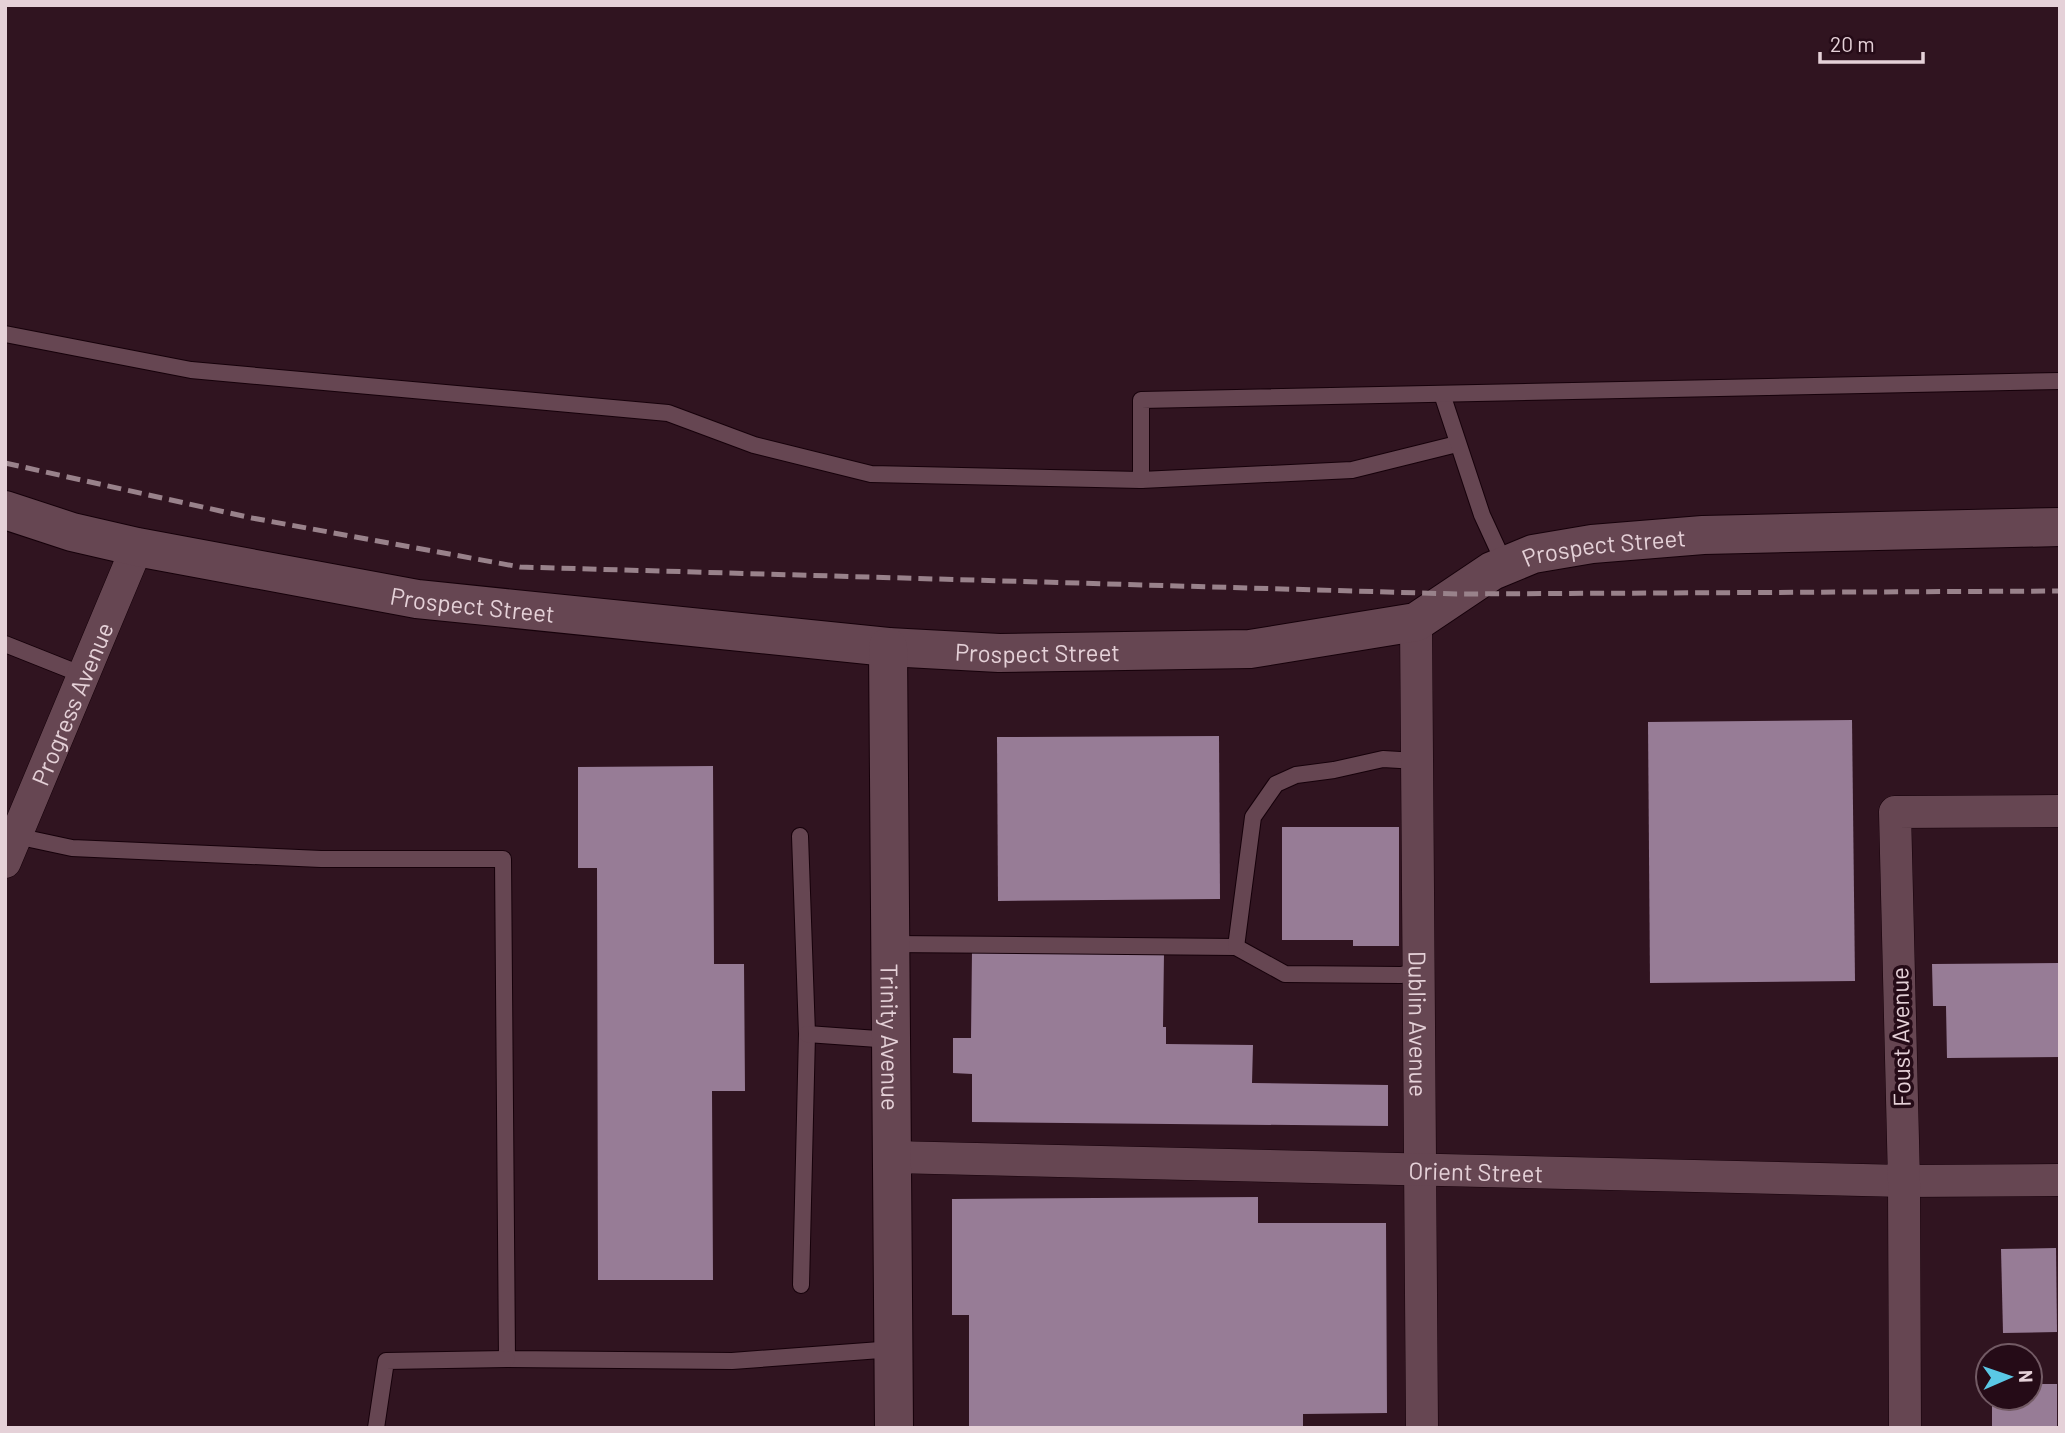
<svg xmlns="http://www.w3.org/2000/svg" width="2065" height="1433" font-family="Barlow,sans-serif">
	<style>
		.building { fill: #977c96 }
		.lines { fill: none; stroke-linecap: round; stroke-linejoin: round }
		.service-casing { stroke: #16010a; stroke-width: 18 }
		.minor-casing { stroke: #16010a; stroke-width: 33 }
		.tertiary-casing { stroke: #16010a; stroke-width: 40 }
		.service { stroke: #664652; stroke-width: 16 }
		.minor { stroke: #664652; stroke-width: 32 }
		.tertiary { stroke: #664652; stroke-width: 38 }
		.rail { stroke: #99828b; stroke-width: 5; stroke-dasharray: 14 7; stroke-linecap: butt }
		.labels { text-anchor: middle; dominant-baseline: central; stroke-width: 7; stroke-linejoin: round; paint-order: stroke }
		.street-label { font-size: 24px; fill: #e5d1d8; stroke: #250b17 }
	</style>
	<rect width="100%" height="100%" fill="#301420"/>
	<g class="building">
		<path d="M1852,720L1855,981L1650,983L1648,722Z"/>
		<path d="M1219,736L1220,899L998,901L997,737Z"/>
		<path d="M713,766L714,964H744L745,1091H712L713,1280H598L597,868H578V767Z"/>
		<path d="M1282,827H1399V946H1353V940H1282Z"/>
		<path d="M972,951L1164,953L1163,1027H1166V1044L1253,1045L1252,1083L1388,1085V1126L972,1122V1074L953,1073V1038H971Z"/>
		<path d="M2060,963V1057L1947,1058L1946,1006H1933L1932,964Z"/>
		<path d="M1258,1197V1223H1386L1387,1413L1303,1414V1428H969V1315H952V1199Z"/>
		<path d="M2056,1248L2057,1332L2003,1333L2001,1249Z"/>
		<path d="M2030,1384H2057V1428H1992V1398H2030Z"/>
	</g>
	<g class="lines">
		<defs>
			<g id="service">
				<path d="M5,334L191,370L668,413L754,445L871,474L1141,480L1352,470L1457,444"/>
				<path d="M1442,394L1482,515L1505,565"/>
				<path d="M1141,480V400L2060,381"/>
				<path d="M5,644L83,675"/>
				<path d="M16,836L72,848L321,859H503L507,1359L732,1361L894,1349"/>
				<path d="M800,836L807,1034L801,1285"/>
				<path d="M890,944L1236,947L1285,974L1401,975L1419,971"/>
				<path d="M1236,947L1253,817L1276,784L1296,775L1334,770L1383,759L1417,761"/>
				<path d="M807,1034L892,1040"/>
				<path d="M376,1428L386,1361L507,1359"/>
			</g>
			<g id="minor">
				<path id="s1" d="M1416,622L1422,1428"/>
				<path id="s2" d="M5,862L137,547"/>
				<path id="s3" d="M893,1157L1904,1181L2060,1180"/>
				<path d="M1905,1428L1904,1181L1895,812L2060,811"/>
			</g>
			<g id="tertiary">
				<path id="s4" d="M5,510L72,532L137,547L417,599L888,647L999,653L1250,649L1416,622L1492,571L1533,554L1592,544L1703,535L2060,527"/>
				<path id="s5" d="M888,647L894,1428"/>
			</g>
		</defs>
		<use href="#service" class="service-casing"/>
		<use href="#minor" class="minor-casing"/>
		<use href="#tertiary" class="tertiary-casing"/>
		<use href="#service" class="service"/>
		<use href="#minor" class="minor"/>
		<use href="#tertiary" class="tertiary"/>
		<path class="rail" d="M5,463L252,518L520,567L1457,594L2060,591"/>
	</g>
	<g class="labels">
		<g class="street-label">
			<text stroke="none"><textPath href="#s4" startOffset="1633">Prospect Street</textPath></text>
			<text stroke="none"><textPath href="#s4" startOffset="478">Prospect Street</textPath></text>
			<text stroke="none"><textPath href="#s4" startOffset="1045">Prospect Street</textPath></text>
			<text stroke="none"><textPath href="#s2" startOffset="172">Progress Avenue</textPath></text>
			<text stroke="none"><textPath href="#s1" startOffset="402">Dublin Avenue</textPath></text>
			<text stroke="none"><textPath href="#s5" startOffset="390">Trinity Avenue</textPath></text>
			<text transform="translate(1900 1037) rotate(-91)">Foust Avenue</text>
			<text stroke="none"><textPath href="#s3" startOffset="583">Orient Street</textPath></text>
		</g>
	</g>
	<rect width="2065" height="1433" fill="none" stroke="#e5d1d8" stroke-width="14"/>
	<g transform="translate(2009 1377) rotate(88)"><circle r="33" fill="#250b17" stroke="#725a64" stroke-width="2"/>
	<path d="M0-5L12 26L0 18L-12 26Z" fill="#5ac8e6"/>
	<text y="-10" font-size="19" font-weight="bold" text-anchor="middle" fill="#e5d1d8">N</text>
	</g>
	<path d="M1820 52v10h103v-10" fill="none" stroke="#e5d1d8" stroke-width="3.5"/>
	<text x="1830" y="52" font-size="21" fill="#e5d1d8" stroke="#250b17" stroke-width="5" paint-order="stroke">20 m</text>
</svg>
